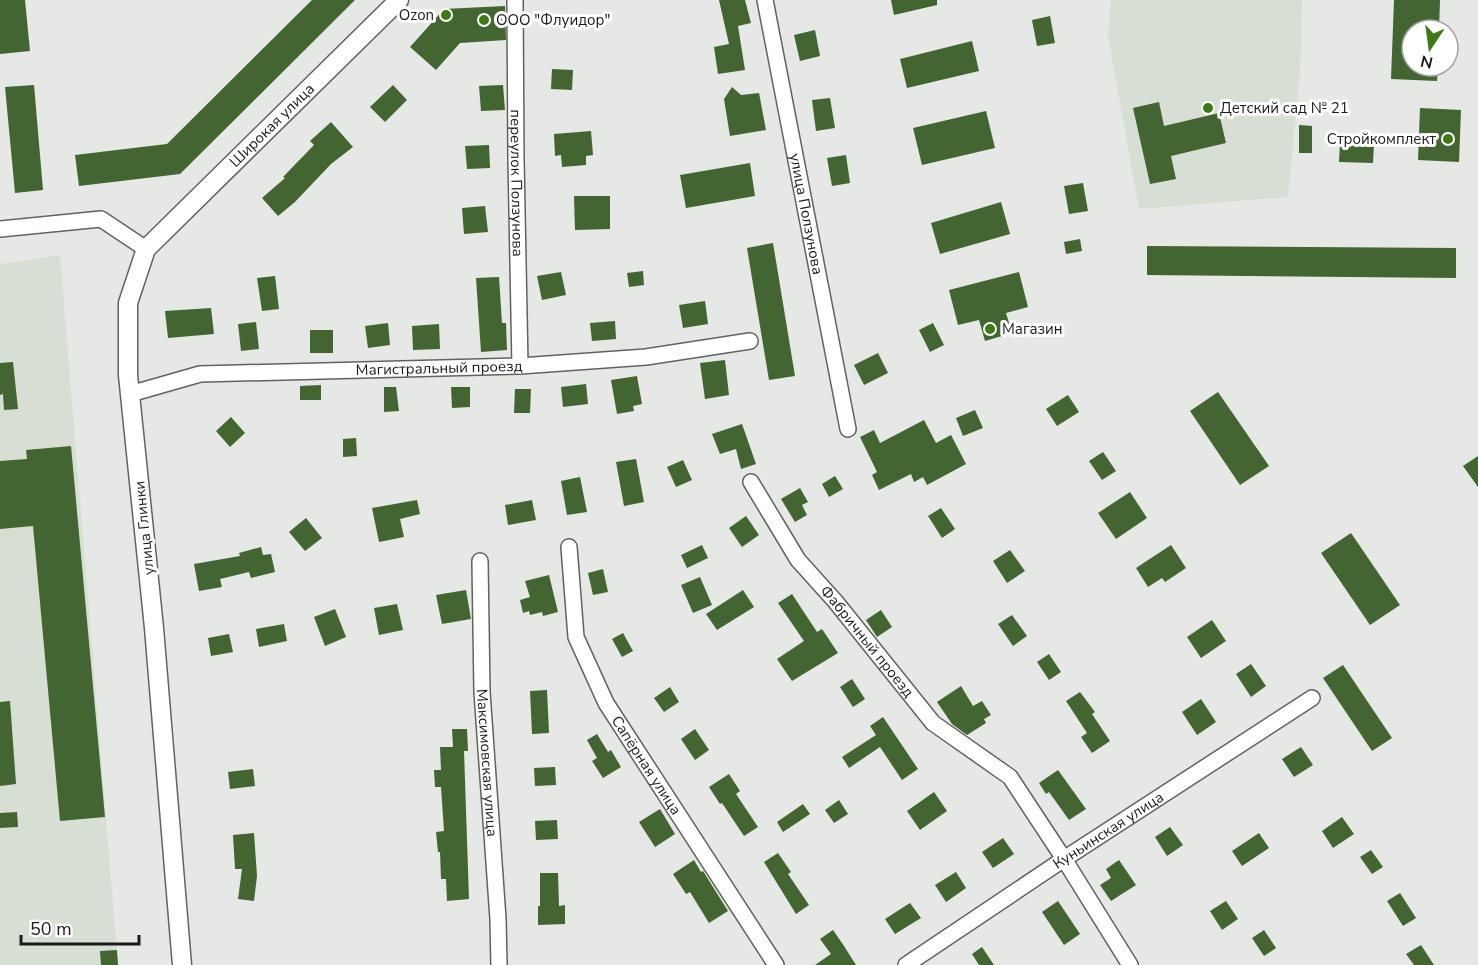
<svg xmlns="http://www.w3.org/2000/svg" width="1478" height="965" font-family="'Nunito Sans',sans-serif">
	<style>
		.built { fill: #d7dfd4 }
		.building { fill: #426531 }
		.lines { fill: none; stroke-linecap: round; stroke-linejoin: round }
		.minor-casing { stroke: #616360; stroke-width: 18 }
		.tertiary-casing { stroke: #616360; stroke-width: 21 }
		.minor { stroke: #fff; stroke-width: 15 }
		.tertiary { stroke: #fff; stroke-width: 18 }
		.poi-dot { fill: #3d7a14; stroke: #fff; stroke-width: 2 }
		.labels { text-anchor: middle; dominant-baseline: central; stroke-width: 6; stroke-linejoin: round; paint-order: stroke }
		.poi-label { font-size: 15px; fill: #1a1b1a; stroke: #fff; text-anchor: start }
		.street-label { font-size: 15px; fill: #1a1b1a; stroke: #fff }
	</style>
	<rect width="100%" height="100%" fill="#e5e8e4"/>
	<g class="built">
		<path d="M1111,0H1302L1300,72L1288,197L1139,209L1108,35Z"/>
		<path d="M60,255L118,965H0V264Z"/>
	</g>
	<g class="building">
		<path d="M0,0H25L30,51L0,54Z"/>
		<path d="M312,0H355L180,174L79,186L75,155L167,144Z"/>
		<path d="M719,0H745L751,23L738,26L745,70L718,74L714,47L729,44Z"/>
		<path d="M891,0H937V5L894,15Z"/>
		<path d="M1394,0H1440L1439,30H1412V66H1438L1437,81L1391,79Z"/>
		<path d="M505,6L506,40L460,43L436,70L410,47L444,9Z"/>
		<path d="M1050,16L1055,43L1037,46L1032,20Z"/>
		<path d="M815,30L820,56L800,61L794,35Z"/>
		<path d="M972,41L979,71L907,88L900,59Z"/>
		<path d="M552,69L573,70L572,90L551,89Z"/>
		<path d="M34,85L43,190L15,193L5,87Z"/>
		<path d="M393,85L407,100L385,122L370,107Z"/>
		<path d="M503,85L505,110L481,111L479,86Z"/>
		<path d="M732,87L741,95L759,93L766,130L730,136L724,99Z"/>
		<path d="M830,98L835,128L816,131L812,100Z"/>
		<path d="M1159,102L1164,126L1219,113L1226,143L1171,156L1176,179L1150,184L1133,108Z"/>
		<path d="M1420,108L1461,110L1459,162L1418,160Z"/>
		<path d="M986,111L995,148L922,165L913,128Z"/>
		<path d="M331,122L353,147L331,164L295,202L278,216L262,198L285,178L283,177L314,145L310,141Z"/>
		<path d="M1299,125L1312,126V153H1299Z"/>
		<path d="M591,131L593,155L586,156V165L562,167L561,155L555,156L554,134Z"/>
		<path d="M1340,142L1374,144L1373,163L1339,162Z"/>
		<path d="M489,145L490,168L467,169L465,146Z"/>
		<path d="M846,155L850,183L832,186L827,158Z"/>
		<path d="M750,163L755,196L686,208L680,175Z"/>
		<path d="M1083,183L1088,211L1069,214L1064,186Z"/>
		<path d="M574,196H610V229L575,230Z"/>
		<path d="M1001,202L1010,234L940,254L931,223Z"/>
		<path d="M485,206L488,232L464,234L462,208Z"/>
		<path d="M1080,239L1082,251L1066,254L1064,242Z"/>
		<path d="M773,243L795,376L769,380L747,248Z"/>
		<path d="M1147,246L1456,248V278L1147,275Z"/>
		<path d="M643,271L644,285L629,287L627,273Z"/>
		<path d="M561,272L566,295L542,300L537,276Z"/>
		<path d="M1019,272L1028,307L1006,313L1012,333L985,341L979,320L958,325L949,290Z"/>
		<path d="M275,276L279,309L262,311L257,278Z"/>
		<path d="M499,277L502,323H506L507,350L481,352L476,278Z"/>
		<path d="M705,301L708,324L683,328L679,305Z"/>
		<path d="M211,308L214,334L168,338L165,311Z"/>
		<path d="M615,321L616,339L592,341L590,323Z"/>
		<path d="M256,322L259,349L241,351L238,324Z"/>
		<path d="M388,323L390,345L368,348L365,326Z"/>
		<path d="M933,323L944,345L930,352L919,330Z"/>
		<path d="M439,324L440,349L413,350L412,326Z"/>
		<rect x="310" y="330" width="23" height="23"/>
		<path d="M878,353L888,373L864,385L854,365Z"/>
		<path d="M725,360L729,395L705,399L700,363Z"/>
		<path d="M13,362L18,409L4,410L3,394L0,395V363Z"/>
		<path d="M637,376L642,404L633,406L634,411L617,414L611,380Z"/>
		<path d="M586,384L588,404L563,407L561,387Z"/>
		<path d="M321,385V400H300V386Z"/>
		<path d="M384,387H396L399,411L384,412Z"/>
		<path d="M451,387H470V407L452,408Z"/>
		<path d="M515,389H531L530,413H514Z"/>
		<path d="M1218,392L1269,466L1240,485L1190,411Z"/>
		<path d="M1068,395L1079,412L1057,426L1046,409Z"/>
		<path d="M975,410L983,428L963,436L956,418Z"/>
		<path d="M231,417L245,433L230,447L216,431Z"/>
		<path d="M924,420L936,443L951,435L966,464L927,485L923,477L914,482L911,474L879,490L872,475L877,472L860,437L874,430L880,443Z"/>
		<path d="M742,424L756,464L741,469L736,449L720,454L712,434Z"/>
		<path d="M356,438L357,456L343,457V439Z"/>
		<path d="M71,446L105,817L60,821L33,526L0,529V461L27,459L26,450Z"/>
		<path d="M1103,452L1116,471L1102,480L1089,461Z"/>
		<path d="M1478,456V487L1463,466Z"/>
		<path d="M636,459L644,502L624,506L616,462Z"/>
		<path d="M683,460L692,480L676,487L667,467Z"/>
		<path d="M835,476L843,489L829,497L822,484Z"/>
		<path d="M580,477L587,512L567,515L561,481Z"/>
		<path d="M800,488L808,502L802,505L807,515L795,522L781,499Z"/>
		<path d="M1130,492L1147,518L1116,539L1098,513Z"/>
		<path d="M417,500L420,514L400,519L404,537L379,542L372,508Z"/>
		<path d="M532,500L536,520L508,525L505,505Z"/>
		<path d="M941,508L955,529L942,538L928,516Z"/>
		<path d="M746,516L759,535L742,547L729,528Z"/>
		<path d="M306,518L322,538L305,551L289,532Z"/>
		<path d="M1351,533L1400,605L1370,625L1321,553Z"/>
		<path d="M702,545L708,558L687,568L681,555Z"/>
		<path d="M1171,545L1186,568L1165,582L1162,578L1148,587L1136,568Z"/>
		<path d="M261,547L263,555L271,554L275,572L251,578L249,572L220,579L222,587L199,591L194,564L240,556L239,553Z"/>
		<path d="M1010,550L1025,571L1007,583L993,561Z"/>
		<path d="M603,569L608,592L593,595L588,573Z"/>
		<path d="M549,575L558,612L543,616L542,612L530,615L529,611L523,613L520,600L530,597L525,581Z"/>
		<path d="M700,577L712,605L693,613L681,585Z"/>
		<path d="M466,590L471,619L442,624L436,595Z"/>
		<path d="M743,590L754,607L717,630L706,614Z"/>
		<path d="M792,594L817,632L822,629L838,653L792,681L777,659L804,641L778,603Z"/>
		<path d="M397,604L403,630L379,635L374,608Z"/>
		<path d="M335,609L346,637L325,646L314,617Z"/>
		<path d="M881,610L892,627L877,637L866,620Z"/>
		<path d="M1012,615L1027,636L1013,646L998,624Z"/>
		<path d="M1212,620L1226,641L1201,658L1187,637Z"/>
		<path d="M284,624L287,641L259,647L256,629Z"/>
		<path d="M623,633L633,651L622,657L612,639Z"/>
		<path d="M229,634L233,652L211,656L208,638Z"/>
		<path d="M1049,654L1061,672L1049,680L1037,662Z"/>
		<path d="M1251,664L1266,686L1251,697L1236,674Z"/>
		<path d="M1343,665L1392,738L1372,751L1323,678Z"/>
		<path d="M852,679L865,699L853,707L840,687Z"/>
		<path d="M961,686L973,706L982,701L991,715L984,719L986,723L967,735L952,724L937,702Z"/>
		<path d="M670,687L679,702L664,712L654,698Z"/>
		<path d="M547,690L549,733L532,734L530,691Z"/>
		<path d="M1080,692L1095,712L1092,714L1110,741L1092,753L1081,737L1087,733L1066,701Z"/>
		<path d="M1201,699L1216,722L1197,735L1182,712Z"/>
		<path d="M10,701L16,784L0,786V702Z"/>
		<path d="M883,717L918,769L902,780L880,747L849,768L842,757L876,735L870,726Z"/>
		<path d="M452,729H467L468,751H464L469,899L447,901L446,879H441L440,852H438L436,832L444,831L441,787H435L434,770H441L440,747H453Z"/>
		<path d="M695,729L709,750L695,760L681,739Z"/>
		<path d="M597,734L608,752L611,750L621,767L603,778L592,761L597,758L587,740Z"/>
		<path d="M1301,747L1313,765L1294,777L1282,759Z"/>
		<path d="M555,767L556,785L535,786L534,768Z"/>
		<path d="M253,769L255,786L230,789L228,772Z"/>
		<path d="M1058,770L1086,809L1069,820L1049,792L1046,794L1039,783Z"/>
		<path d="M729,774L740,791L736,794L758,827L744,836L722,803L720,804L709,787Z"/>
		<path d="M934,792L947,811L920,830L907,811Z"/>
		<path d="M839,800L848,814L834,823L825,810Z"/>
		<path d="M803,804L810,814L783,832L777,822Z"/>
		<path d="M660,809L675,834L655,847L639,822Z"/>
		<path d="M17,812L18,827L0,828V813Z"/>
		<path d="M1342,817L1354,834L1333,848L1322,831Z"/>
		<path d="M557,820L558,839L536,840L535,821Z"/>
		<path d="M1170,827L1183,845L1167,856L1155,837Z"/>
		<path d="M254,833L257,876L254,901L238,899L242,869H235L233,835Z"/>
		<path d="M1259,833L1269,848L1242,866L1232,851Z"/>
		<path d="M1003,838L1014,854L993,868L982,852Z"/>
		<path d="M1371,850L1383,867L1372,874L1360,857Z"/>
		<path d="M778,853L791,872L788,874L809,905L796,914L764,862Z"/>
		<path d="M694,860L701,872L703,871L728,911L709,923L690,892L686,894L673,874Z"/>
		<path d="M1119,860L1136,885L1111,901L1100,885L1111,878L1106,869Z"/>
		<path d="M956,872L966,888L946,902L935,885Z"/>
		<path d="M540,873H558L559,906L565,905V924L538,925V906H540Z"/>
		<path d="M1400,893L1416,918L1403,926L1387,901Z"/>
		<path d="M1058,901L1080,934L1064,945L1042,912Z"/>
		<path d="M1226,901L1238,919L1222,930L1210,911Z"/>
		<path d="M910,903L921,918L895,934L885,919Z"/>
		<path d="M833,930L844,946L856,965H815L831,954L820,939Z"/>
		<path d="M1264,930L1276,948L1264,956L1252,938Z"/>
		<path d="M1421,945L1434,965H1414L1406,954Z"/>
		<path d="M982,947L994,965H979L972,954Z"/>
		<path d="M117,950L118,965H101L100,951Z"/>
	</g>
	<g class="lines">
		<defs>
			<g id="minor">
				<path id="s1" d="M515,0L516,159L520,366"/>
				<path id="s2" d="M765,0L848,429"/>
				<path d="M0,229L101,219L146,249"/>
				<path id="s3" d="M130,394L200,374L520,366L646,357L750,341"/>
				<path id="s4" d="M751,482L798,560L835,601L933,723L1010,777L1064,859L1130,965"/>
				<path id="s5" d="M569,547L576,637L606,703L776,965"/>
				<path id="s6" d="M480,561L482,692L498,919L499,965"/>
				<path id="s7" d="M906,965L1064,859L1312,698"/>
			</g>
			<g id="tertiary">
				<path id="s8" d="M182,965L154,628L128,375V303L146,249L399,0"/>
			</g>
		</defs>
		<use href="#minor" class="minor-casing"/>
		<use href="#tertiary" class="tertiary-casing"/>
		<use href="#minor" class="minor"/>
		<use href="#tertiary" class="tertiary"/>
	</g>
	<g class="poi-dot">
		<circle cx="446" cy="15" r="6"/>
		<circle cx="484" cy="20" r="6"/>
		<circle cx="1208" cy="108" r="6"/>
		<circle cx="1448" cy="139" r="6"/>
		<circle cx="990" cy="329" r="6"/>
	</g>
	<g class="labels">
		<g class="poi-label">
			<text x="434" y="15" text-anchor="end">Ozon</text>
			<text x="496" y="20">ООО "Флуидор"</text>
			<text x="1220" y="108">Детский сад № 21</text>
			<text x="1436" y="139" text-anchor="end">Стройкомплект</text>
			<text x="1002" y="329">Магазин</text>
		</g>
		<g class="street-label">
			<text stroke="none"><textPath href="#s8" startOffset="898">Широкая улица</textPath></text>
			<text stroke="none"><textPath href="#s1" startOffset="183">переулок Ползунова</textPath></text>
			<text stroke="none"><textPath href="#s2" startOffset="218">улица Ползунова</textPath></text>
			<text stroke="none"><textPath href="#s3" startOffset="312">Магистральный проезд</textPath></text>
			<text transform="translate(144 528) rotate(-96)">улица Глинки</text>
			<text stroke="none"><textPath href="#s4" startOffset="198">Фабричный проезд</textPath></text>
			<text stroke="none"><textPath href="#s6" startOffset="202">Максимовская улица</textPath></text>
			<text stroke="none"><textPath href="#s5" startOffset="237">Сапёрная улица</textPath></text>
			<text stroke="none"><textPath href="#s7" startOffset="243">Куньинская улица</textPath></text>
		</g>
	</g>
	<g transform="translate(1430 48) rotate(193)"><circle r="28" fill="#ffffff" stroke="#a3a4a3" stroke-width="1.5"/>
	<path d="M0-4.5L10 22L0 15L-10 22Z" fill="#3d7a14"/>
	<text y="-9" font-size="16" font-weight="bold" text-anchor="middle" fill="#1a1b1a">N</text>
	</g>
	<path d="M21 935v9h118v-9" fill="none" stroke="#1a1b1a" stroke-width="3"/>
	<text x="30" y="935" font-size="18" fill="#1a1b1a" stroke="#ffffff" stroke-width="4.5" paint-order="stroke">50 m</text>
</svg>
